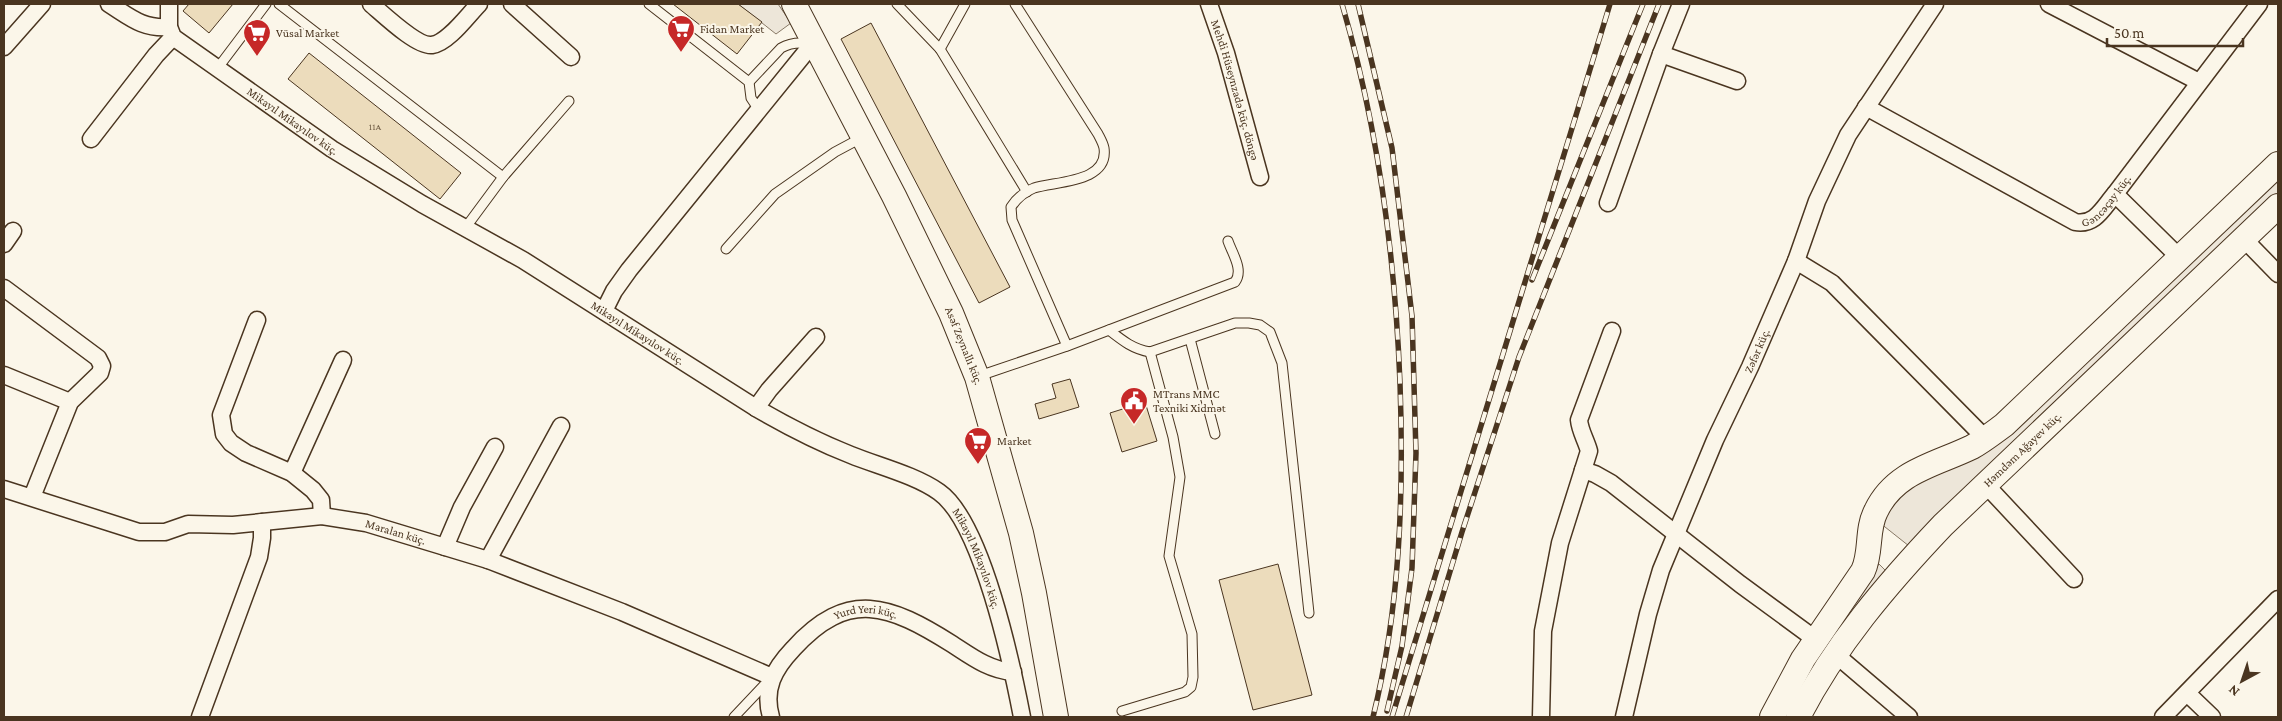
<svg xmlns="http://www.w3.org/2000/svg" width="2282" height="721" font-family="'Crimson Pro',serif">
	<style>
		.green { fill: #ede6d9; stroke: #887966 }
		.building { fill: #ecdcbc; stroke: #4a3520 }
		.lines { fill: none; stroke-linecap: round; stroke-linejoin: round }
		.lane-casing { stroke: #4a3520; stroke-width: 11 }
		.street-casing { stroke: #4a3520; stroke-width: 19 }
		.secondary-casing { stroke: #4a3520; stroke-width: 26 }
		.lane { stroke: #fbf6e9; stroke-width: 9 }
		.street { stroke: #fbf6e9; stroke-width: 16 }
		.secondary { stroke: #fbf6e9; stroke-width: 24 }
		.rail-casing { stroke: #4a3520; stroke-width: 5.5 }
		.rail { stroke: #fbf6e9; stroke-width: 4; stroke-dasharray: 11; stroke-linecap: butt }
		.labels { text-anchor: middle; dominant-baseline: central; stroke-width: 4; stroke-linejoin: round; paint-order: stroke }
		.number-label { font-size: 10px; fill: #725f47 }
		.poi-label { font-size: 12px; fill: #4a3520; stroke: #fbf6e9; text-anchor: start }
		.street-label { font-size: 12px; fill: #4a3520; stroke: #fbf6e9 }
	</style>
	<rect width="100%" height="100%" fill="#fbf6e9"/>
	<g class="green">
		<path d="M738,4H778L791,23L776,34Z"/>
		<path d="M2278,175V194L1909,546L1880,523L1907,485L1953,466Z"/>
		<path d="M1879,564L1888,573L1837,637L1829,631Z"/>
	</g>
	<g class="building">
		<path d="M189,4H233L209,33L183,11Z"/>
		<path d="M673,4H738L762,22L737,54Z"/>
		<path d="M871,23L1010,287L979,303L841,39Z"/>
		<path d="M309,53L461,173L440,199L288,79Z"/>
		<path d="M1070,379L1079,407L1039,419L1035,404L1056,398L1052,384Z"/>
		<path d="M1145,402L1157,441L1122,452L1110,413Z"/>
		<path d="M1278,564L1312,695L1253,710L1219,580Z"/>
	</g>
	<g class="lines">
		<defs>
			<g id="lane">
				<path d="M279,4L503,177"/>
				<path d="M649,4L749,82L751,98L759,110"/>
				<path d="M897,4L940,49L1027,192"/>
				<path d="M1015,4L1098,134C1100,138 1103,143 1104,148C1109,183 1056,181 1034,188C1024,192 1017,198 1011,207L1012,220L1067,346"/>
				<path d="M940,49L965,4"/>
				<path d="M217,69L266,4"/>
				<path d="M749,82L781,48C791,42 801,42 812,44"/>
				<path d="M466,227L503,177L569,101"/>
				<path d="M726,249L775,194L835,152L863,137"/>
				<path d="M1109,330C1123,341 1133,349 1150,352L1235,323H1249L1260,325L1270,332L1282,363L1309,613"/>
				<path d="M1190,339L1215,434"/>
				<path d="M979,376L1067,346L1235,282C1244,270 1232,253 1228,241"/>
				<path d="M1122,711L1185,692L1191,687L1193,677L1192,634L1169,556L1180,477L1173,437L1150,352"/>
				<path d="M734,717L768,681"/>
			</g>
			<g id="street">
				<path d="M109,4C130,17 142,29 169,27"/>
				<path id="s1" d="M169,4V27L173,37L332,149L422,204L523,260L756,408C787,426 818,442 851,455C878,466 915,475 939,492C982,522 1012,665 1022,717"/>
				<path d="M371,4C383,14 417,47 432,45C448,43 468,15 479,4"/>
				<path d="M512,4L571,57"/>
				<path id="s2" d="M1209,4L1226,53L1260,177"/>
				<path d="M2049,4L2199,82"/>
				<path d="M4,47L42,4"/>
				<path d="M1661,54L1737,81"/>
				<path id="s3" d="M1866,107L2075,222C2095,226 2103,208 2115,194L2259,4"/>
				<path d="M91,139L156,55L173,37"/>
				<path d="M2115,194L2180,258"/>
				<path d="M1608,203L1661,54L1681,4"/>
				<path d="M2244,239L2278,274"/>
				<path d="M4,244L13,231"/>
				<path d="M1796,261L1832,283L1986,439"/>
				<path d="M4,288L98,358L102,366L100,373L70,402L32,497"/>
				<path d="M604,311L614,291L629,270L805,53L814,44"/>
				<path d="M257,320L221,415L224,434L231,443L246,453L292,473L313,490L321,500L322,516"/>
				<path d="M4,375L70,402"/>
				<path d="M756,408L769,390L816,337"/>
				<path d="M1583,470L1595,474L1611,483L1740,584L1815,639"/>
				<path d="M292,473L343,360"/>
				<path d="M1986,485L2074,579"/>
				<path id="s4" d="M4,489L139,532H165L188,524L233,525L322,516L366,523L488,560L622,612L772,677"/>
				<path d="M445,547L462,507L495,447"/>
				<path d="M488,560L561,426"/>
				<path d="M1835,654L1909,717"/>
				<path d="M2187,693L2212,717"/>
				<path d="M200,717L259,557L262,538V522"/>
				<path id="s5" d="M771,717C763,689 774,669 793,649C848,588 890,605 952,644C972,657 989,670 1013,672"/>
				<path d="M1541,717L1543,631L1560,543L1589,451C1586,440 1580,431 1579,420L1612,331"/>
				<path id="s6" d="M1624,717L1648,614L1661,570L1715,440L1750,367L1796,261L1817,201L1848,135L1935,4"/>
				<path d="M2163,717L2278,599"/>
			</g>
			<g id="secondary">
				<path id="s7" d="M794,4L894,196L951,313L977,377L1021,533L1034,593L1056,717"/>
				<path d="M1772,717L1803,659L1863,571C1872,552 1866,530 1876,511C1895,471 1935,465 1972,447C1983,441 1993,433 2004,425L2278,164"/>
				<path id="s8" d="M1798,717C1835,645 1887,584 1943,525L2278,206"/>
			</g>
		</defs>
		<use href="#lane" class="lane-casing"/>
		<use href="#street" class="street-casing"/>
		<use href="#secondary" class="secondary-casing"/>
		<use href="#lane" class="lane"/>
		<use href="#street" class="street"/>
		<use href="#secondary" class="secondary"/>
		<defs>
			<g id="rail">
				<path d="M1342,4C1378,127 1395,255 1400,383C1404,496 1400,608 1373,717"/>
				<path d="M1358,4L1392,148L1412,316L1416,453L1412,568L1402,646L1387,711"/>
				<path d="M1532,280L1643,4"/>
				<path d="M1392,717L1610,4"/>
				<path d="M1406,717L1462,532L1519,357L1659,4"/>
			</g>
		</defs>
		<use href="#rail" class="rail-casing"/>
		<use href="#rail" class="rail"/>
	</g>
	<defs>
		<symbol id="supermarket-pin" viewBox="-11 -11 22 30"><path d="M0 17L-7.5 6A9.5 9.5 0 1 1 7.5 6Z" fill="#c62828" stroke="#fbf6e9"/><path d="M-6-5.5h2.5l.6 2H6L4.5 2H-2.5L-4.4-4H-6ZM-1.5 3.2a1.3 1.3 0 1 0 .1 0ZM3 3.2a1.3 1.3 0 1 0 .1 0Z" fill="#fff"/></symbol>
		<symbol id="civic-pin" viewBox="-11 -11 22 30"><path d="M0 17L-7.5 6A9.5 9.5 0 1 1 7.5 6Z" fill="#c62828" stroke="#fbf6e9"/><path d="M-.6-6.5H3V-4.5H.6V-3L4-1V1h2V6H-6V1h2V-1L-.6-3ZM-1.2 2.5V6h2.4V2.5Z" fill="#fff"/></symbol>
	</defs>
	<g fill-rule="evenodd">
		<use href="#supermarket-pin" x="665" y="13" width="32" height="43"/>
		<use href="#supermarket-pin" x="241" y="17" width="32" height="43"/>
		<use href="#civic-pin" x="1118" y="385" width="32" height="43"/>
		<use href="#supermarket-pin" x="962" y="425" width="32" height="43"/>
	</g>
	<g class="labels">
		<g class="number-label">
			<text x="375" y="126">11A</text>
		</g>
		<g class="poi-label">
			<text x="700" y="29">Fidan Market</text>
			<text x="276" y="33">Vüsal Market</text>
			<text x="1153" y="394">MTrans MMC<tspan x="1153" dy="14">Texniki Xidmət</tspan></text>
			<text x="997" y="441">Market</text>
		</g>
		<g class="street-label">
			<text stroke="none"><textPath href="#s2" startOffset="90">Mehdi Hüseynzadə küç. döngə</textPath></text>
			<text stroke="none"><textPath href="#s1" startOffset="180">Mikayıl Mikayılov küç.</textPath></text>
			<text stroke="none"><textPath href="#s3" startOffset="279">Gəncəçay küç.</textPath></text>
			<text stroke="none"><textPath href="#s1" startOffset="585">Mikayıl Mikayılov küç.</textPath></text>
			<text stroke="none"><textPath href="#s7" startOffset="382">Asəf Zeynallı küç.</textPath></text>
			<text stroke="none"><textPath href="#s6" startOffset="391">Zəfər küç.</textPath></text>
			<text stroke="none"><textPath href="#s8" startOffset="351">Həmdəm Ağayev küç.</textPath></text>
			<text stroke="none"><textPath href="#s4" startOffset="402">Maralan küç.</textPath></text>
			<text stroke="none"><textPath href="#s1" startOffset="1005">Mikayıl Mikayılov küç.</textPath></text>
			<text stroke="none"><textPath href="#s5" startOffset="161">Yurd Yeri küç.</textPath></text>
		</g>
	</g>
	<rect width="2282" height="721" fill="none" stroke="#4a3520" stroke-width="10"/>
	<g transform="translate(2242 681) rotate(220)" stroke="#fbf6e9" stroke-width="4" paint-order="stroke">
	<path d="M0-4L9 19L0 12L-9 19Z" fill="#4a3520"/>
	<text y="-8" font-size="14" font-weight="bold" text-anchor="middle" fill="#4a3520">N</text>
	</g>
	<path d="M2107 38v8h136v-8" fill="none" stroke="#4a3520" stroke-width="2.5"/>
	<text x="2114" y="38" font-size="15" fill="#4a3520" stroke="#fbf6e9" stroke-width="4" paint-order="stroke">50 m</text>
</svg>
